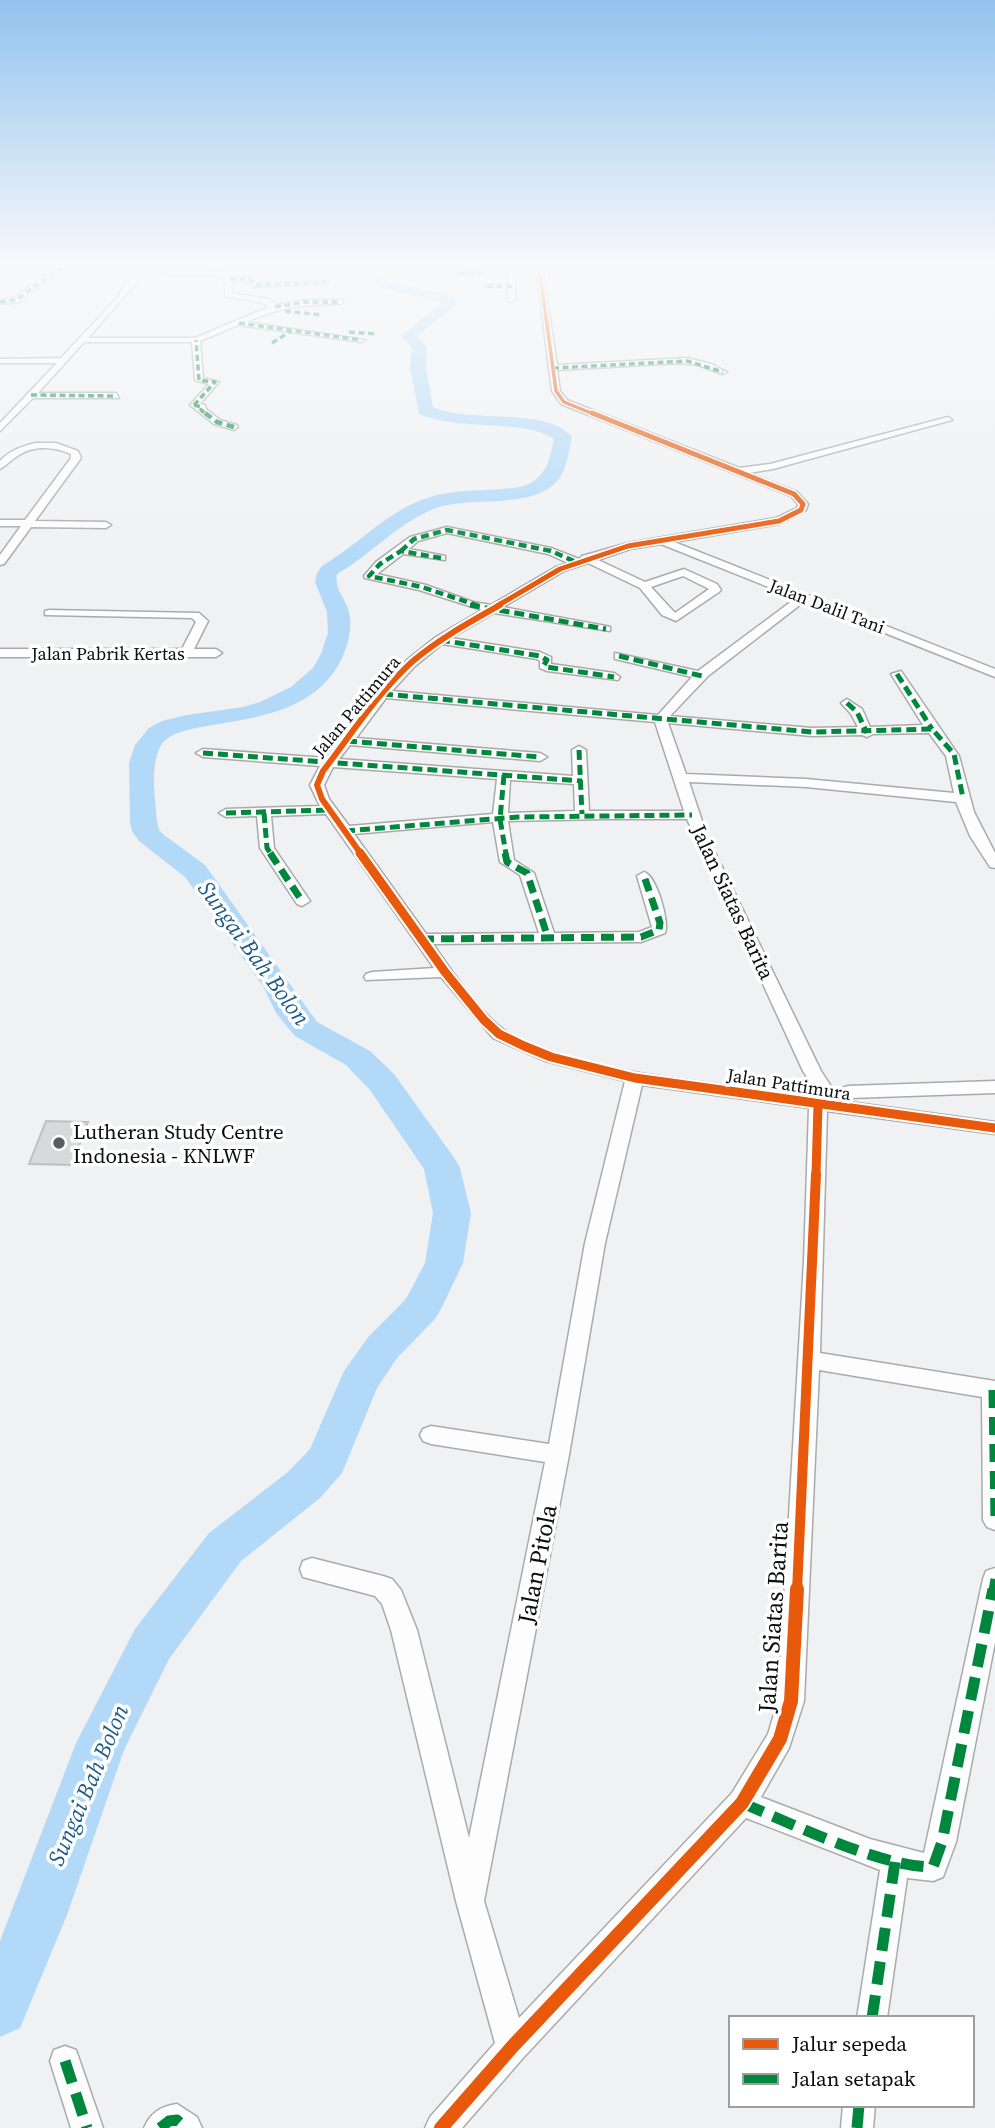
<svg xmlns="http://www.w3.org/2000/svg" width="995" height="2128" font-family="'Source Serif 4',serif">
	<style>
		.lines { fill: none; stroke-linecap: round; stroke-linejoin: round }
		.river { fill: #b2d9f8; fill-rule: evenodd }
		.building { fill: #d8d9da; stroke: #c0c0c2; stroke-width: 2 }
		.minor-casing { stroke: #aaaaac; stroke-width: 3 }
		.minor { fill: #fdfdfd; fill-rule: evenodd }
		.quiet-far5 { stroke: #00873e; stroke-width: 3.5; stroke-dasharray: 6 3.5; stroke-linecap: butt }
		.quiet-far4 { stroke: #00873e; stroke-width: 4.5; stroke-dasharray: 8 4.5; stroke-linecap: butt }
		.quiet-far3 { stroke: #00873e; stroke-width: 5; stroke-dasharray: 10 5; stroke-linecap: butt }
		.quiet-far2 { stroke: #00873e; stroke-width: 7; stroke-dasharray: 13 7; stroke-linecap: butt }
		.quiet-far1 { stroke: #00873e; stroke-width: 9; stroke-dasharray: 18 9; stroke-linecap: butt }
		.quiet { stroke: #00873e; stroke-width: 11; stroke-dasharray: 23 11; stroke-linecap: butt }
		.cycleway-far5-casing { stroke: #fff; stroke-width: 5 }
		.cycleway-far4-casing { stroke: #fff; stroke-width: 8 }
		.cycleway-far3-casing { stroke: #fff; stroke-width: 10 }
		.cycleway-far2-casing { stroke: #fff; stroke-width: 13 }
		.cycleway-far1-casing { stroke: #fff; stroke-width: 15 }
		.cycleway-casing { stroke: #fff; stroke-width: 18 }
		.cycleway-far5 { stroke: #e8590c; stroke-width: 3.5 }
		.cycleway-far4 { stroke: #e8590c; stroke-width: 5 }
		.cycleway-far3 { stroke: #e8590c; stroke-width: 6 }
		.cycleway-far2 { stroke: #e8590c; stroke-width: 9 }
		.cycleway-far1 { stroke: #e8590c; stroke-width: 10 }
		.cycleway { stroke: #e8590c; stroke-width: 14 }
		.poi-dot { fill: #5c5d5e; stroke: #fff; stroke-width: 2.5 }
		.labels { text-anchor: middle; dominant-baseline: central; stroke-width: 7; stroke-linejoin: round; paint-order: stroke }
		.far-street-label { font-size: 18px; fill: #0c0d0e; stroke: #fff }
		.street-label { font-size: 21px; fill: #0c0d0e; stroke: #fff }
		.poi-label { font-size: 21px; fill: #0c0d0e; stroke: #fff; text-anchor: start }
		.water-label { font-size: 23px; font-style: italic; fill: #205c85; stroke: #fff }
		.near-street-label { font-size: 24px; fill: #0c0d0e; stroke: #fff }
	</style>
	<rect width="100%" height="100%" fill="#f0f1f3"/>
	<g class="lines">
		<path class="river" d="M342,266H361L380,272L389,282L452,296L457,303L455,306L417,336L427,347L426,367L433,407C470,424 546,406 572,437C569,449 568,462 562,474C540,514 467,493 431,510C395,526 370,555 337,574C334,588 344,597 348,609C353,624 349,642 343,656C305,741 178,710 160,747C150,767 155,799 157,821L159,830L164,835L205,865L317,1022L370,1051L394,1074L455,1159L460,1168L471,1213L463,1263L441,1309L435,1319L397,1358L377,1388L342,1473L320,1498L241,1561L169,1659L124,1750L67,1915L20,2028L0,2037V1941L76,1743L135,1629L209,1533L288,1472L310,1449L344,1371L369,1336L406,1299L425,1263L433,1213L424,1169L370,1090L346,1065L295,1036L276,1013L263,986L185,877L139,841L132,831L130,821L129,763L135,745L149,728L162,721L187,715L243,707L260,702L291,687L313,668L321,654L328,633L327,612L315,582L317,573L322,566C358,545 387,511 427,498C458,487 492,493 524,486C547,477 549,461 554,439C522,418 462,432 419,414L410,367L412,348L401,336L442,302L380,288L370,278Z"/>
	</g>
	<path class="building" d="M46,1121L88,1122L72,1165L29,1164Z"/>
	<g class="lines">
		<defs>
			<g id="minor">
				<path d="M59,266H66L19,302L0,304V300L14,298Z"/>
				<path d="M146,266L171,270L227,272L232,277H250L256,283L328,281L326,284L256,287L250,285L246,280L233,281L232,293L268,299L276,305L305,300H344L341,304C304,304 281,307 246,322L365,340L361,342L238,325L200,341L203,378L219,382L200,404L205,405L206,409L220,420L237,425L238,427L234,430L214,424L190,405L209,384L195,380L192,342H84L38,393H116L119,398H33L0,431V423L57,363H0V359L61,358L118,297L123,287ZM151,269L171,274L225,276V296L263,303L269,307L195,338H88C110,314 127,290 151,269Z"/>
				<path d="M512,266H519L515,271V300L511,302L507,300L508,288L483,286L508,284L509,271Z"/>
				<path d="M536,266H542L557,365L687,358L711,364L727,372L723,374L698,365L680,363L557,370L560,391L567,400L739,468L770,464L948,417L952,420L773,469L749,473L797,492L808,504L806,510L779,524L674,542L995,669V677L805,601L708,676L670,716L812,728L858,727L851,714L841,703L847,699L862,709L870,727L923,725L891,674L901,671L959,756L974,812L995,853V868L990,867L970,836L956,802L806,787L689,782L707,836L821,1071L834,1091L848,1086L995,1081V1093L850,1098L842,1101L995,1122V1134L827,1111L820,1353L995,1381V1530L987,1527L983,1520L982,1397L819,1370L804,1701L789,1748L761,1797L870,1839L924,1853L983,1579L986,1571L995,1568V1642L956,1842L943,1877L933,1881L907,1878L887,2018H857L880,1870L746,1818L523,2058L462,2128H425L430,2117L495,2043L456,1901L391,1630L382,1604L375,1596L303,1577L300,1569L303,1561L312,1558L383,1576L392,1579L401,1590L417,1630L469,1838L545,1462L431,1444L423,1441L420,1435L423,1429L431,1426L549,1444L585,1243L625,1081L545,1061L493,1038L441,977L366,980L364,977L366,974L372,972L434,968L326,814L271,816L274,848L310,901L302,906L297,904L260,848L257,816L226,817L219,813L226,809L320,806L310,785L320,766L203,757L196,753L203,749L326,758L407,660L436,637L482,610L419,590L365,578L364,576L376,562L410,537L447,527L551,548L579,559L582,556L628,543L776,518L797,508L798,504L791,496L561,404L552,391ZM447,533L548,554L568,563L556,567L491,605L473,602L426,585L377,574L403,554L445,560V556L409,549L418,541ZM661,544L796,598L698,671L615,653V659L692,677L658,715L392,691L415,666L442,644L537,659L540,661V668L547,671L618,680L620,677L614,673L551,664V657L540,652L451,638L494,613L610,631V627L606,626L503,607L564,571L588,563L640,588L662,615L676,621L719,592L721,590L717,584L684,569L645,582L598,560L630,549ZM683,576L709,589L675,613L651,587ZM386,698L655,722L684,811H589L586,750L579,746L572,750L573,776L339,759L350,745L540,761L547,757L540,753L356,738ZM668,723L812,736L862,735L867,737L873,734L929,733L946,756L954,793L806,779L686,774ZM333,767L497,779L493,814L349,826L329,799L324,785ZM510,780L574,784L575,811L508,813ZM605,819H687L803,1071L820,1097C797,1098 770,1091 746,1088C681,1079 557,1068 504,1030C477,1010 452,971 433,944L641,942L665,933C670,922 656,875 644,872L637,876L652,927L639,932L554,933L534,873L514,860L508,821ZM493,822L500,862L520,875L539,933L426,934L354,834ZM642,1085L809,1108L804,1261L778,1701L768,1734L732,1793L519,2018L484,1901L569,1455L605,1243Z"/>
				<path d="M482,271L484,274H455Z"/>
				<path d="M35,443H56L78,451L81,458L35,521L106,522L111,525L106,528L31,527L4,564L0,565V555L21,526H0V520H25L71,458V454C54,447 35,445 19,455C12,459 7,465 0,469V461C10,450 21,447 35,443Z"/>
				<path d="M49,610L199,613L208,621L194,649H216L222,653L216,657H0V649H182L196,622L192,618L45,615V611Z"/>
				<path d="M65,2046L76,2050L103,2128H71L50,2061L54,2050Z"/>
				<path d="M177,2104L197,2117L202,2128H144C150,2113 161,2106 177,2104Z"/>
				<path d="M843,2105H875L873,2128H841Z"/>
			</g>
		</defs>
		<use href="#minor" class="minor-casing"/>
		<use href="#minor" class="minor"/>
		<g class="quiet-far5">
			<path d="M458,274L482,273"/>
			<path d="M230,279L248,278L256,285L326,282"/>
			<path d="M487,286H513"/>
			<path d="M0,302L16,300L63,266"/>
			<path d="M275,307L305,302H341"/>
			<path d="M285,311L322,315"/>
			<path d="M239,323L361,340"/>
			<path d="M349,332L377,334"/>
			<path d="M272,343L291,331"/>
			<path d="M553,368L687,361L723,372"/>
			<path d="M31,395L116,396"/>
			<path d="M194,405L215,382L199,380L196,340"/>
			<path d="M194,405L202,407L201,410L207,415"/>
		</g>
		<g class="quiet-far4">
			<path d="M205,413L217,422L234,427"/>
			<path d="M401,551L414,539L447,530L551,551L576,562"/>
			<path d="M441,558L401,551L380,564L369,576L422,587L479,606"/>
		</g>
		<g class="quiet-far3">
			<path d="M470,605L606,629"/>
			<path d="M440,640L540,656L547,660L544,665L547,667L614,677"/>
			<path d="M619,656L702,676"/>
			<path d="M897,674L932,729"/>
			<path d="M383,694L812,732L932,729L954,754L963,798"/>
			<path d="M847,703L857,712L867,733"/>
			<path d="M347,741L540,757"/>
			<path d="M579,750L582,814"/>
			<path d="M203,753L582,781"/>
			<path d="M504,775L500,819L506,854"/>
			<path d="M226,813L330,810"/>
			<path d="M264,813L267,848L271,854"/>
			<path d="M345,831L518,817L692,815"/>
		</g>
		<g class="quiet-far2">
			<path d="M270,853L302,901"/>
			<path d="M505,853L507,862L527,873L548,938"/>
			<path d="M421,939L641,937L659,930L660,923L644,876"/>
		</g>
		<g class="quiet-far1">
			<path d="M993,1390L995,1520"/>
			<path d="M993,1591L995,1579"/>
		</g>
		<g class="quiet">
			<path d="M742,1803C793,1824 880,1867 933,1867L942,1842L993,1589"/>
			<path d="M872,2018L895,1862"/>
			<path d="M65,2061L87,2128"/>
			<path d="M160,2128L169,2121L177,2120L186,2128"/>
			<path d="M857,2128L859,2105"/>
		</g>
		<defs>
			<path id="cycleway-far5" d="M539,266L556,391L564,402L596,415"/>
			<path id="cycleway-far4" d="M497,606L560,569L628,546L779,521L801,510L803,504L794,494L592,413"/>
			<path id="cycleway-far3" d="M361,854L322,799L317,785L323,771C351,735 378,692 413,661C439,639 470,622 500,605"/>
			<g id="cycleway-far2">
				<path d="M360,853L445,972L484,1020L499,1034L524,1046L551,1057L635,1078L995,1128"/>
				<path d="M816,1175L818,1105"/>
			</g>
			<path id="cycleway-far1" d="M797,1591L816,1174"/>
			<path id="cycleway" d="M441,2128L512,2047L742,1803L780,1739L791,1701L797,1589"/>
		</defs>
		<use href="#cycleway-far5" class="cycleway-far5-casing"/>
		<use href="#cycleway-far4" class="cycleway-far4-casing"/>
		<use href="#cycleway-far3" class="cycleway-far3-casing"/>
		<use href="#cycleway-far2" class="cycleway-far2-casing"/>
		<use href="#cycleway-far1" class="cycleway-far1-casing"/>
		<use href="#cycleway" class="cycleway-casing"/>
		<use href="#cycleway-far5" class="cycleway-far5"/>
		<use href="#cycleway-far4" class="cycleway-far4"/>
		<use href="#cycleway-far3" class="cycleway-far3"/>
		<use href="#cycleway-far2" class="cycleway-far2"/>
		<use href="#cycleway-far1" class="cycleway-far1"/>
		<use href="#cycleway" class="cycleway"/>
	</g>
	<linearGradient id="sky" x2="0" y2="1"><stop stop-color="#92c3ee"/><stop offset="0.47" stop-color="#f8f9fa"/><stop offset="1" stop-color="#f8f9fa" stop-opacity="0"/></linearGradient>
	<rect width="995" height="564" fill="url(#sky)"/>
	<circle class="poi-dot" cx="59" cy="1143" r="7"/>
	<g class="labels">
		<g class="far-street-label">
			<text transform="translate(827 606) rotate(21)">Jalan Dalil Tani</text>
			<text x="108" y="653">Jalan Pabrik Kertas</text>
			<text transform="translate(356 706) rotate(-50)">Jalan Pattimura</text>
			<text transform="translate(789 1084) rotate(9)">Jalan Pattimura</text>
		</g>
		<g class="street-label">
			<text transform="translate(733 902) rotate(65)">Jalan Siatas Barita</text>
		</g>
		<g class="poi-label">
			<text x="73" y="1131">Lutheran Study Centre<tspan x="73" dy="24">Indonesia - KNLWF</tspan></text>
		</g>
		<g class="water-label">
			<text transform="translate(254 953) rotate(54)">Sungai Bah Bolon</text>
			<text transform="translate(88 1785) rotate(-67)">Sungai Bah Bolon</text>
		</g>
		<g class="near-street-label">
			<text transform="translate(537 1564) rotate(-79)">Jalan Pitola</text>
			<text transform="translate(773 1617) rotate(-86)">Jalan Siatas Barita</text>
		</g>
	</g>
	<rect x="729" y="2016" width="245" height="91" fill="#ffffff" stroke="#9e9e9f" stroke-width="2"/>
	<rect x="743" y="2039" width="35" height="10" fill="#e8590c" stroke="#9e9e9f" stroke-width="2"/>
	<text x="792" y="2051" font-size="21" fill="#0c0d0e">Jalur sepeda</text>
	<rect x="743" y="2074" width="35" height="10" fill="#00873e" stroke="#9e9e9f" stroke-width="2"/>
	<text x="792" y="2086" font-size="21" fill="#0c0d0e">Jalan setapak</text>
</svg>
